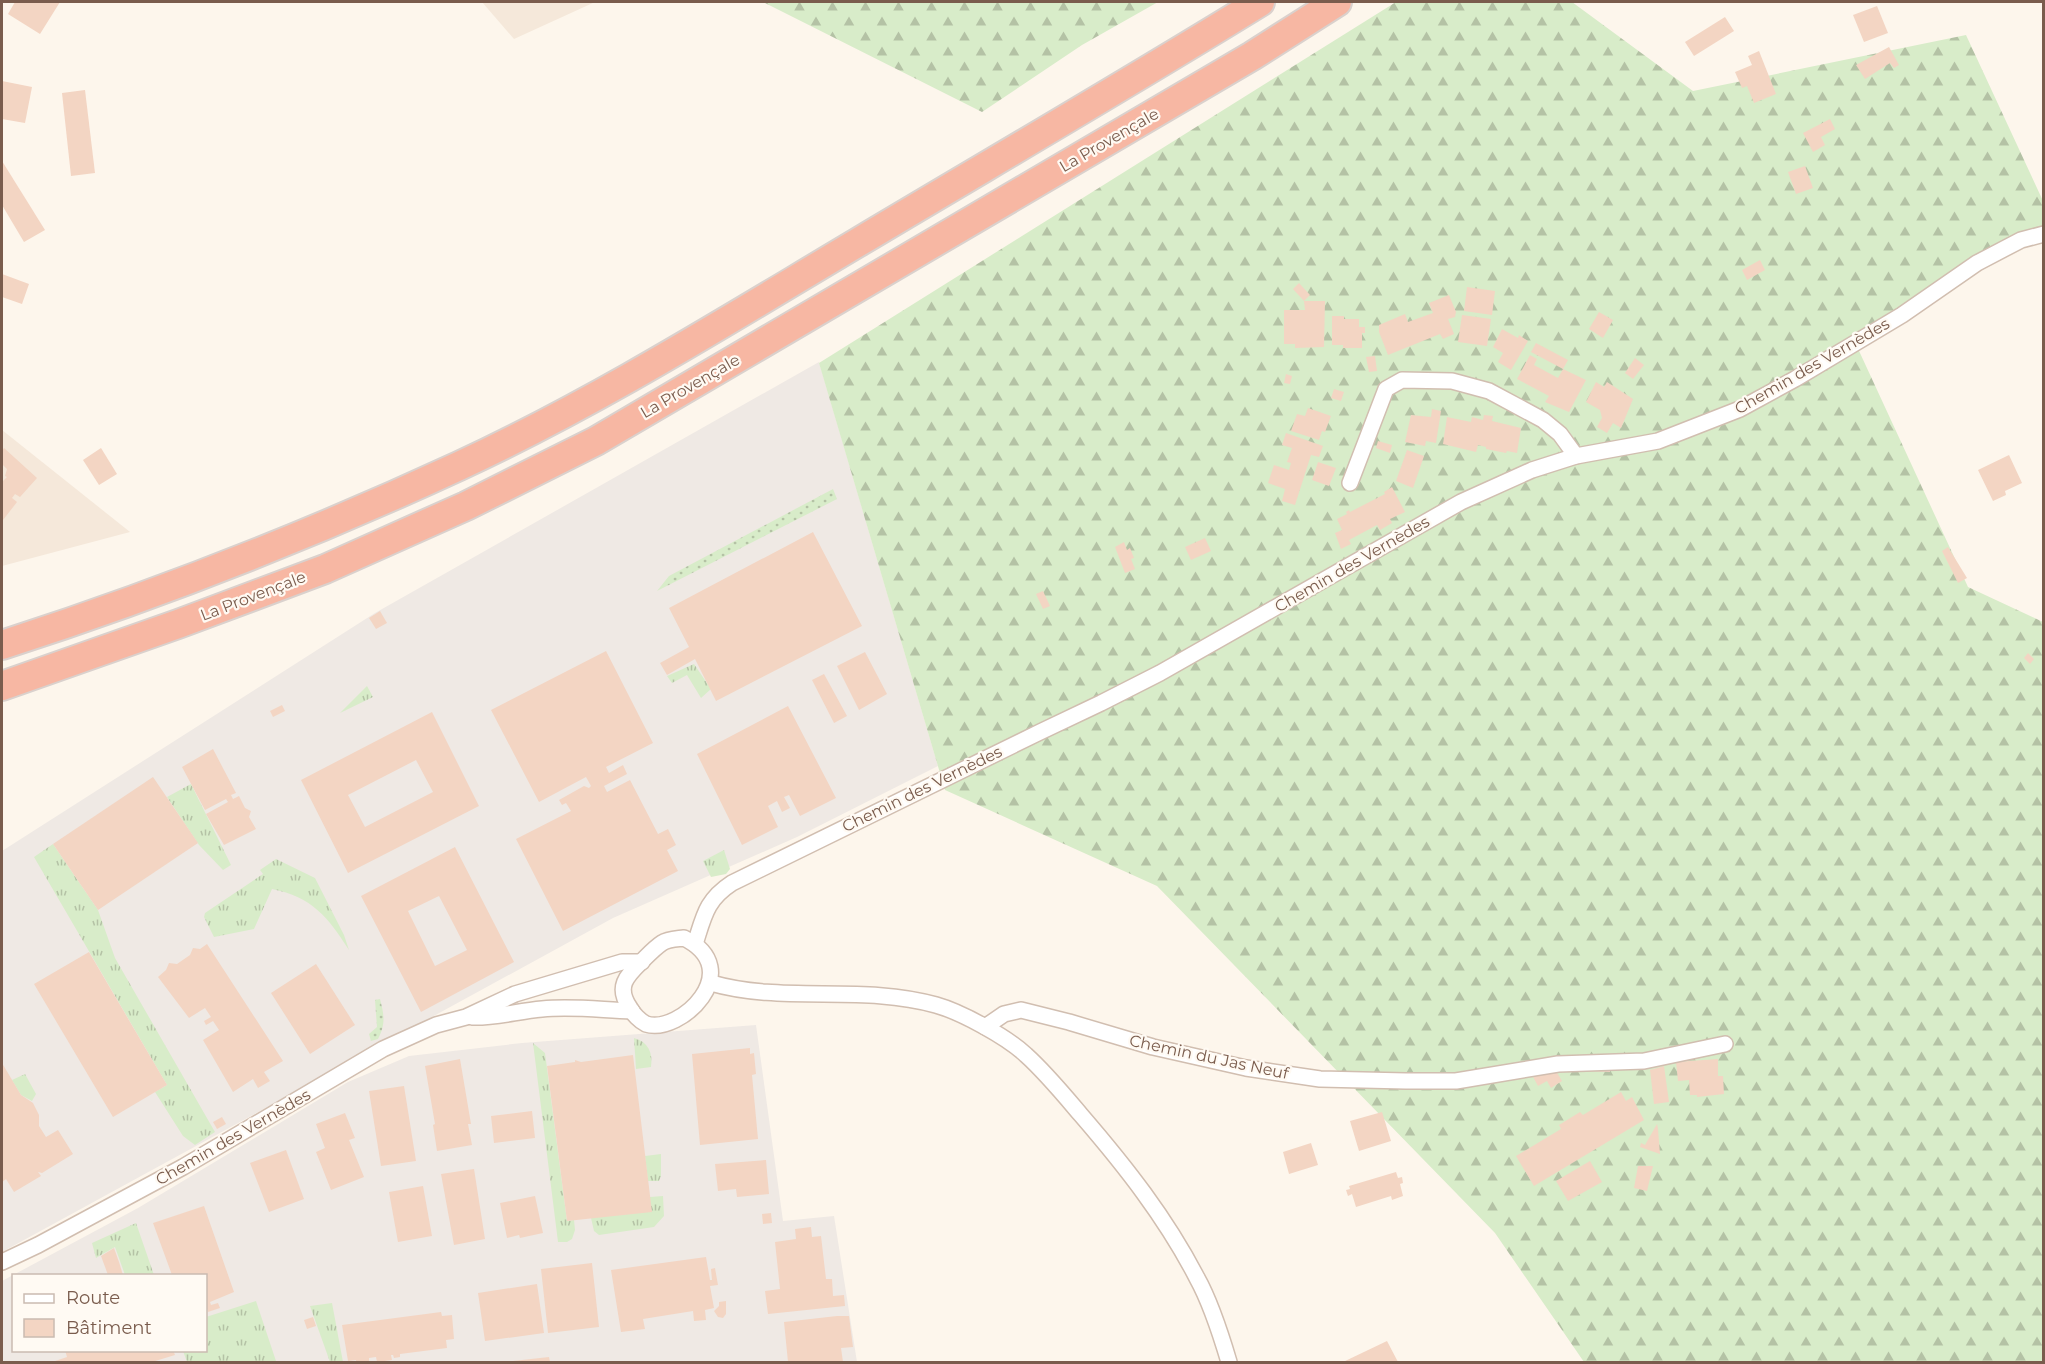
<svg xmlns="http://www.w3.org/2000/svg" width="2045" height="1364" font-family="Montserrat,sans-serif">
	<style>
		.residential { fill: #f5e8da }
		.industrial { fill: #efe9e4; fill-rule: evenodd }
		.grass { fill: url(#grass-tufts) }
		.forest { fill: url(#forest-firs) }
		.garden { fill: url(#garden-dots) }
		.building { fill: #f3d5c3; fill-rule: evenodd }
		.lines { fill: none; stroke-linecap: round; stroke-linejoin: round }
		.minor-casing { stroke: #d1beb0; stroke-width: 18 }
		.motorway-casing { stroke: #dad1cd; stroke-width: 32 }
		.minor { stroke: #fff; stroke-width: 15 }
		.motorway { stroke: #f7b7a3; stroke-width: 28 }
		.labels { text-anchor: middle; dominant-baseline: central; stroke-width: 4.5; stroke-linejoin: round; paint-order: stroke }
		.street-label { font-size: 16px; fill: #7a5c4d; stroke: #fffaf3 }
	</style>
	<defs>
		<pattern id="grass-tufts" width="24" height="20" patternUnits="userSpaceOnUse" patternTransform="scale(1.5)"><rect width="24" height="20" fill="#d8ecc9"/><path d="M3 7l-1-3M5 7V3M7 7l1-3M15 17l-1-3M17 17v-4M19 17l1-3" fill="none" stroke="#b4c2a5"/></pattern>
		<pattern id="forest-firs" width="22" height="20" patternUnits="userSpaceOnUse" patternTransform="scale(1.5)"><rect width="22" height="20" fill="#d8ecc9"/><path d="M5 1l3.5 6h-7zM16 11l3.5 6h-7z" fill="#b4c2a5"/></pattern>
		<pattern id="garden-dots" width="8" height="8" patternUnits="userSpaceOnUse" patternTransform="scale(1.5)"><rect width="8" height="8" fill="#d8ecc9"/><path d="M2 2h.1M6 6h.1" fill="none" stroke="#b4c2a5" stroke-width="1.8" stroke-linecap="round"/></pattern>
	</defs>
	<rect width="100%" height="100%" fill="#fdf6ec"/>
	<g class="residential">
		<path d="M482,2H595L514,39Z"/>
		<path d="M2,430L130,532L2,566Z"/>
	</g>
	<g class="industrial">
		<path d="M819,362L938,766L797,837L613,918L2,1252V851L375,613Z"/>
		<path d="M756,1025L783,1221L834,1216L857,1362H2V1281L138,1208L348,1082L409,1056L522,1043ZM14,1276H206V1350H14Z"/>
	</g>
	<g class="grass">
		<path d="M694,664L711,689L701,698L687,675L672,683L667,676Z"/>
		<path d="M367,686L373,697L340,713Z"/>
		<path d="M191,784L231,865L223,870L199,845L167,797Z"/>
		<path d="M53,844L98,910L115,958L215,1132L195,1145L183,1136L155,1092L167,1085L34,857Z"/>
		<path d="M724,850L730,869L726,874L711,877L703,861Z"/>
		<path d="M276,859L315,878L344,935L349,950C328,917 312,897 272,889L254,929L214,937L204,917L205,913L263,874L260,870Z"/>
		<path d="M634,1038C648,1042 653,1052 651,1067L636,1069Z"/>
		<path d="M533,1043L545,1053L567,1221L574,1220L575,1230L572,1239L567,1242H558Z"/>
		<path d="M25,1074L36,1094L32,1101L21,1095L12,1080Z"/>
		<path d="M661,1154V1176L659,1181H648L645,1156Z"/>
		<path d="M663,1196L664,1216L654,1227L599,1235L594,1231L591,1218L650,1197Z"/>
		<path d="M136,1223L154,1275H125L115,1247L96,1258L92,1243Z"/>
		<path d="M256,1301L276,1361L187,1362L183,1351L206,1350V1317Z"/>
		<path d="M332,1303L343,1362H330L310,1306Z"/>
	</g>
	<g class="forest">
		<path d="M763,2H1158L1082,45L982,112Z"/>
		<path d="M1396,2H1572L1693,91L1966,35L2043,201V231L1854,340L1968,587L2043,622V1362H1584L1495,1233L1157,886L945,790L819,363Z"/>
	</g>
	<g class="garden">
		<path d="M833,489L837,499L657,591L669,576Z"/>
		<path d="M380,999C384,1014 386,1024 378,1039L371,1041L369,1034L377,1027L375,1000Z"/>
	</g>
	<g class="building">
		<path d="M15,2H60L40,34L8,14Z"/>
		<path d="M1877,6L1888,33L1864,42L1853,15Z"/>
		<path d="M1725,17L1734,31L1694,56L1685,42Z"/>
		<path d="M1889,47L1899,65L1894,68L1890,63L1865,79L1856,65Z"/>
		<path d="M1759,51L1776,94L1754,103L1747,86L1742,88L1735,72L1752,65L1748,56Z"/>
		<path d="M2,81L32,87L25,123L2,119Z"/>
		<path d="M85,90L95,173L71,176L62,93Z"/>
		<path d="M1830,119L1835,129L1821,137L1825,145L1813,152L1803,133Z"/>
		<path d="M2,161L45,230L24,242L2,205Z"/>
		<path d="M1805,166L1813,188L1796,194L1788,172Z"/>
		<path d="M1760,260L1765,270L1747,280L1742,270Z"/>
		<path d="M2,274L29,284L22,304L2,297Z"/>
		<path d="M1299,283L1310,295L1304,301L1293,289Z"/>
		<path d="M1467,287L1495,291L1492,315L1464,311Z"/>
		<path d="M1449,295L1456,312L1455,317L1448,319L1454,334L1443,339L1440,334L1388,355L1379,332V325L1405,314L1408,322L1433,313L1429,303Z"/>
		<path d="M1304,301H1325L1324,347L1295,348V344H1284V310H1305Z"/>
		<path d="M1599,312L1613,320L1603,338L1589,329Z"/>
		<path d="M1462,315L1491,319L1487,346L1458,342Z"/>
		<path d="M1332,316H1344V319H1359V327H1365V333H1362V348H1343V345H1332Z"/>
		<path d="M1502,329L1518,338L1519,335L1528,341L1511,370L1498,362L1503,353L1493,347Z"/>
		<path d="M1536,343L1568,360L1563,369L1586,380L1569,412L1545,402L1549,396L1517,379L1530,355L1537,359L1534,365L1558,378L1563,369L1531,352Z"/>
		<path d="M1375,356L1377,371L1369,372L1366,357Z"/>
		<path d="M1635,358L1644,365L1633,379L1625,373Z"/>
		<path d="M1286,374L1292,376L1290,384L1284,383Z"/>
		<path d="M1596,382L1604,387L1607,382L1633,399L1621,428L1613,423L1607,433L1597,427L1602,418L1600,410L1586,402Z"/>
		<path d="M1334,389L1344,392L1341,401L1331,398Z"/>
		<path d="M1308,408L1331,416L1325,432L1322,431L1319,440L1291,431L1297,414L1305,416Z"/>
		<path d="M1432,409L1441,411L1436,443L1426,441L1425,446L1405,442L1411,415L1431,417Z"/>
		<path d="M1484,415L1493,416L1492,421L1521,428L1517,453L1507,451L1506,453L1486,449V447L1478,445L1476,452L1443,444L1447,417L1471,422L1472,417L1483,420Z"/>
		<path d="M1286,433L1323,446L1319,457L1311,455L1295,505L1282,501L1285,489L1268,483L1274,465L1289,470L1291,463L1287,462L1292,448L1282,445Z"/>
		<path d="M1378,441L1392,445L1390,453L1376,448Z"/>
		<path d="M4,448L37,478L20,497L15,494L12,498L17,502L3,520L2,482L7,477L5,476L7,469L2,464L3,462L2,460V451Z"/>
		<path d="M101,448L117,474L99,485L83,460Z"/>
		<path d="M1407,450L1424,456L1413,488L1396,481Z"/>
		<path d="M2009,455L2022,483L2005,491L2006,495L1993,501L1978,470Z"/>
		<path d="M1318,462L1336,468L1329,486L1312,480Z"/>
		<path d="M1392,487L1405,512L1390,519L1392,523L1380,530L1377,525L1349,540L1351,544L1341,549L1335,533L1342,530L1337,519L1347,514L1346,512L1349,510L1350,512L1385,494L1384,492Z"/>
		<path d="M813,532L862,626L716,701L695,659L667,675L660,663L689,647L669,608Z"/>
		<path d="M1205,538L1211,551L1191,560L1185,547Z"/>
		<path d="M1124,542L1127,550L1130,548L1134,558L1131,559L1135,569L1125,573L1115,547Z"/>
		<path d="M1948,547L1967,578L1958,583L1942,551Z"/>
		<path d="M1043,591L1050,606L1043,609L1036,594Z"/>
		<path d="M380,611L387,623L376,629L369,618Z"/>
		<path d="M606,651L653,743L606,767L609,773L623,765L627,774L604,786L607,792L630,780L658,834L668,829L676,845L667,850L678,871L563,931L516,839L571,811L566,803L562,805L559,800L584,786L589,788L591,786L586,777L539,802L491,710Z"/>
		<path d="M865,652L887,694L859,710L837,666Z"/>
		<path d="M2028,653L2034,659L2030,664L2024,658Z"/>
		<path d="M824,674L847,716L834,723L812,680Z"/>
		<path d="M282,705L285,711L273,717L270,711Z"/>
		<path d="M788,706L836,798L800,816L789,795L784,797L790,808L782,812L777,801L768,806L778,827L742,845L697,754Z"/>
		<path d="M432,712L479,806L348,873L301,780ZM416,760L433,792L365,827L348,795Z"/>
		<path d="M213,749L236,793L231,795L233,799L239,796L245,808L251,811L249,817L256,829L224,845L206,814L228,802L226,799L205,810L182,767Z"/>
		<path d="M153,777L198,843L98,910L53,844Z"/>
		<path d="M455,847L514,962L421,1012L361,896ZM439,896L467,950L435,966L408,911Z"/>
		<path d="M207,944L283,1061L264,1072L270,1081L258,1088L253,1079L233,1092L203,1040L219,1030L213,1021L206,1025L204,1021L211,1017L205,1008L189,1018L158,977L166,970L169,963L177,964L190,955L193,948L200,949Z"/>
		<path d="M89,952L167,1085L113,1117L34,984Z"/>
		<path d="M316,964L355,1025L310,1054L271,993Z"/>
		<path d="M750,1048V1054L754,1053L756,1074L752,1075L758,1139L700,1145L692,1054Z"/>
		<path d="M633,1055L652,1212L567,1221L547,1066L575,1062V1060L581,1062Z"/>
		<path d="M460,1059L471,1124H468L472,1145L437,1151L433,1125L435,1124L425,1066Z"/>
		<path d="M1718,1059V1076H1723L1724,1094L1697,1097V1095H1690L1689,1080L1678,1081L1676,1062Z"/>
		<path d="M2,1063L21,1095L33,1103L39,1115V1126L46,1137L58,1130L73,1154L42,1173L38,1172L41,1176L14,1192L6,1179L2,1182Z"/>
		<path d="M1664,1066L1669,1102L1654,1104L1650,1070Z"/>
		<path d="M1581,1067L1610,1069V1072L1581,1071Z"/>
		<path d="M1556,1071L1562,1081L1551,1088L1547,1081L1538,1086L1532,1075Z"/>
		<path d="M404,1086L416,1161L381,1166L369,1091Z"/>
		<path d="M1621,1092L1626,1101L1632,1097L1644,1120L1534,1186L1516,1156L1561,1129L1559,1125L1580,1112L1583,1115Z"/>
		<path d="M532,1111L535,1138L494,1143L491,1116Z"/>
		<path d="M1382,1112L1391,1141L1359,1151L1350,1121Z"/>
		<path d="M345,1113L355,1138L349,1140L364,1177L331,1190L316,1152L325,1148L316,1124Z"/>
		<path d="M222,1117L226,1124L217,1129L213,1122Z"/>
		<path d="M1657,1124L1658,1129L1660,1154L1640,1147L1641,1143L1645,1145Z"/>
		<path d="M1311,1143L1318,1165L1289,1174L1283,1152Z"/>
		<path d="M286,1150L304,1199L269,1212L250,1163Z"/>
		<path d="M766,1160L769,1194L737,1197L736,1189L718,1191L715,1164Z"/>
		<path d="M1590,1161L1602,1182L1568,1201L1556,1181Z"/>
		<path d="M1638,1166H1653L1647,1191L1634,1188Z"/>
		<path d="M474,1169L485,1239L454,1245L441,1174Z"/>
		<path d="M1396,1172L1398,1178L1402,1177L1403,1183L1400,1184L1403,1196L1392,1200L1391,1196L1356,1207L1352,1194L1348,1196L1346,1190L1350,1189L1349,1186Z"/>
		<path d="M423,1186L432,1236L398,1242L389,1192Z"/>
		<path d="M535,1196L543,1233L520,1238L519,1235L507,1238L500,1203Z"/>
		<path d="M204,1206L234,1292L210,1302L211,1305L218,1303L220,1308L208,1312L206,1305V1275H172L153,1223Z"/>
		<path d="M771,1213L772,1223L763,1224L762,1214Z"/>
		<path d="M811,1227L812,1237L821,1236L826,1279H832L833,1296L844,1295L845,1306L768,1314L765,1291L780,1289L775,1242L796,1239L795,1229Z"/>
		<path d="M114,1248L119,1262L123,1275H108L101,1256Z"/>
		<path d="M706,1257L710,1280H712L711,1269L715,1268L718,1285L710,1286L714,1308L705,1310L706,1320L694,1321L693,1311L643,1319L645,1329L621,1332L611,1270Z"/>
		<path d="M592,1263L599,1327L548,1333L541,1269Z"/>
		<path d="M537,1284L544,1333L485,1341L478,1293Z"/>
		<path d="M726,1301V1314L723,1318L718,1317L714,1311L719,1306V1302Z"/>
		<path d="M441,1312L442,1316L452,1315L454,1339L446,1340L447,1348L400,1354V1357L394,1358L393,1355H391L392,1360L377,1362L376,1357L369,1358V1362H356V1360L348,1361L342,1325Z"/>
		<path d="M837,1316H849L853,1347L841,1348L843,1362H788L784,1322Z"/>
		<path d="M313,1317L316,1326L307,1329L304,1320Z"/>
		<path d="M1387,1341L1398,1362H1343Z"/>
		<path d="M65,1350H173L175,1355L152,1362H52L67,1357Z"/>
		<path d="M549,1357L550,1362H514L513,1361Z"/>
	</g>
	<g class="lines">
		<defs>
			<g id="minor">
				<path d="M1350,483L1386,389L1402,380L1452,381L1489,391L1543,420L1560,434L1576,456"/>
				<path d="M684,938C748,970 680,1035 646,1024C640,1021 633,1014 630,1008C614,985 629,974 645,958C650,953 656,947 662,943C668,939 677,939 684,938Z"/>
				<path d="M695,944C704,916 706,900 732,883L1040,732L1101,703L1160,673L1461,502L1532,470L1576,456L1658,441L1740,409L1795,379L1902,315L1977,263L2021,240L2044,234"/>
				<path d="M711,983C784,1004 862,984 936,1005C961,1012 1007,1037 1026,1055C1046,1073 1064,1095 1081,1115C1125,1166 1166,1218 1197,1278C1211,1303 1221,1335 1229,1362"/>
				<path d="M472,1017C495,1018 518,1011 542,1009C572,1006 601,1010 632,1011"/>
				<path d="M985,1027L1004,1014L1021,1010L1069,1022L1153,1047L1246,1068L1320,1079L1406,1081H1456L1558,1064L1644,1061L1725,1044"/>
				<path d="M2,1262L38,1245L183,1167L383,1049L436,1025L466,1017L515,994L622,962H642"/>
			</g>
			<g id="motorway">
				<path d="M2,645C157,595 310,535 459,466C597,402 726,321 857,243C991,163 1127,84 1260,2"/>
				<path d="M2,686L178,624L325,569L466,506L596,441L1252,56L1337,2"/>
			</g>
		</defs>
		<use href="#minor" class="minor-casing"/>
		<use href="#motorway" class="motorway-casing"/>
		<use href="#minor" class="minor"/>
		<use href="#motorway" class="motorway"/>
	</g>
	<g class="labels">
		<g class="street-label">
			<text transform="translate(1109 140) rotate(-30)">La Provençale</text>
			<text transform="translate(1812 366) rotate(-30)">Chemin des Vernèdes</text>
			<text transform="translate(690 386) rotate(-30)">La Provençale</text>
			<text transform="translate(1352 564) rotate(-30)">Chemin des Vernèdes</text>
			<text transform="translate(253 596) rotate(-21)">La Provençale</text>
			<text transform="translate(922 789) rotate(-26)">Chemin des Vernèdes</text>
			<text transform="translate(1209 1057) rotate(12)">Chemin du Jas Neuf</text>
			<text transform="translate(233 1137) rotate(-30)">Chemin des Vernèdes</text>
		</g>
	</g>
	<rect width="2045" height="1364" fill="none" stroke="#7a5c4d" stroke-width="6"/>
	<rect x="12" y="1274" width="195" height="78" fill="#fffaf3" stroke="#cabbb1" stroke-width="1.5"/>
	<rect x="24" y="1294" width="30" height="9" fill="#ffffff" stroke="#cabbb1" stroke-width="1.5"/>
	<text x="66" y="1304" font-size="18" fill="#7a5c4d">Route</text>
	<rect x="24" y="1319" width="30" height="18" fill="#f3d5c3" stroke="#cabbb1" stroke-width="1.5"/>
	<text x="66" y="1334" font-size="18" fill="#7a5c4d">Bâtiment</text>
</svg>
